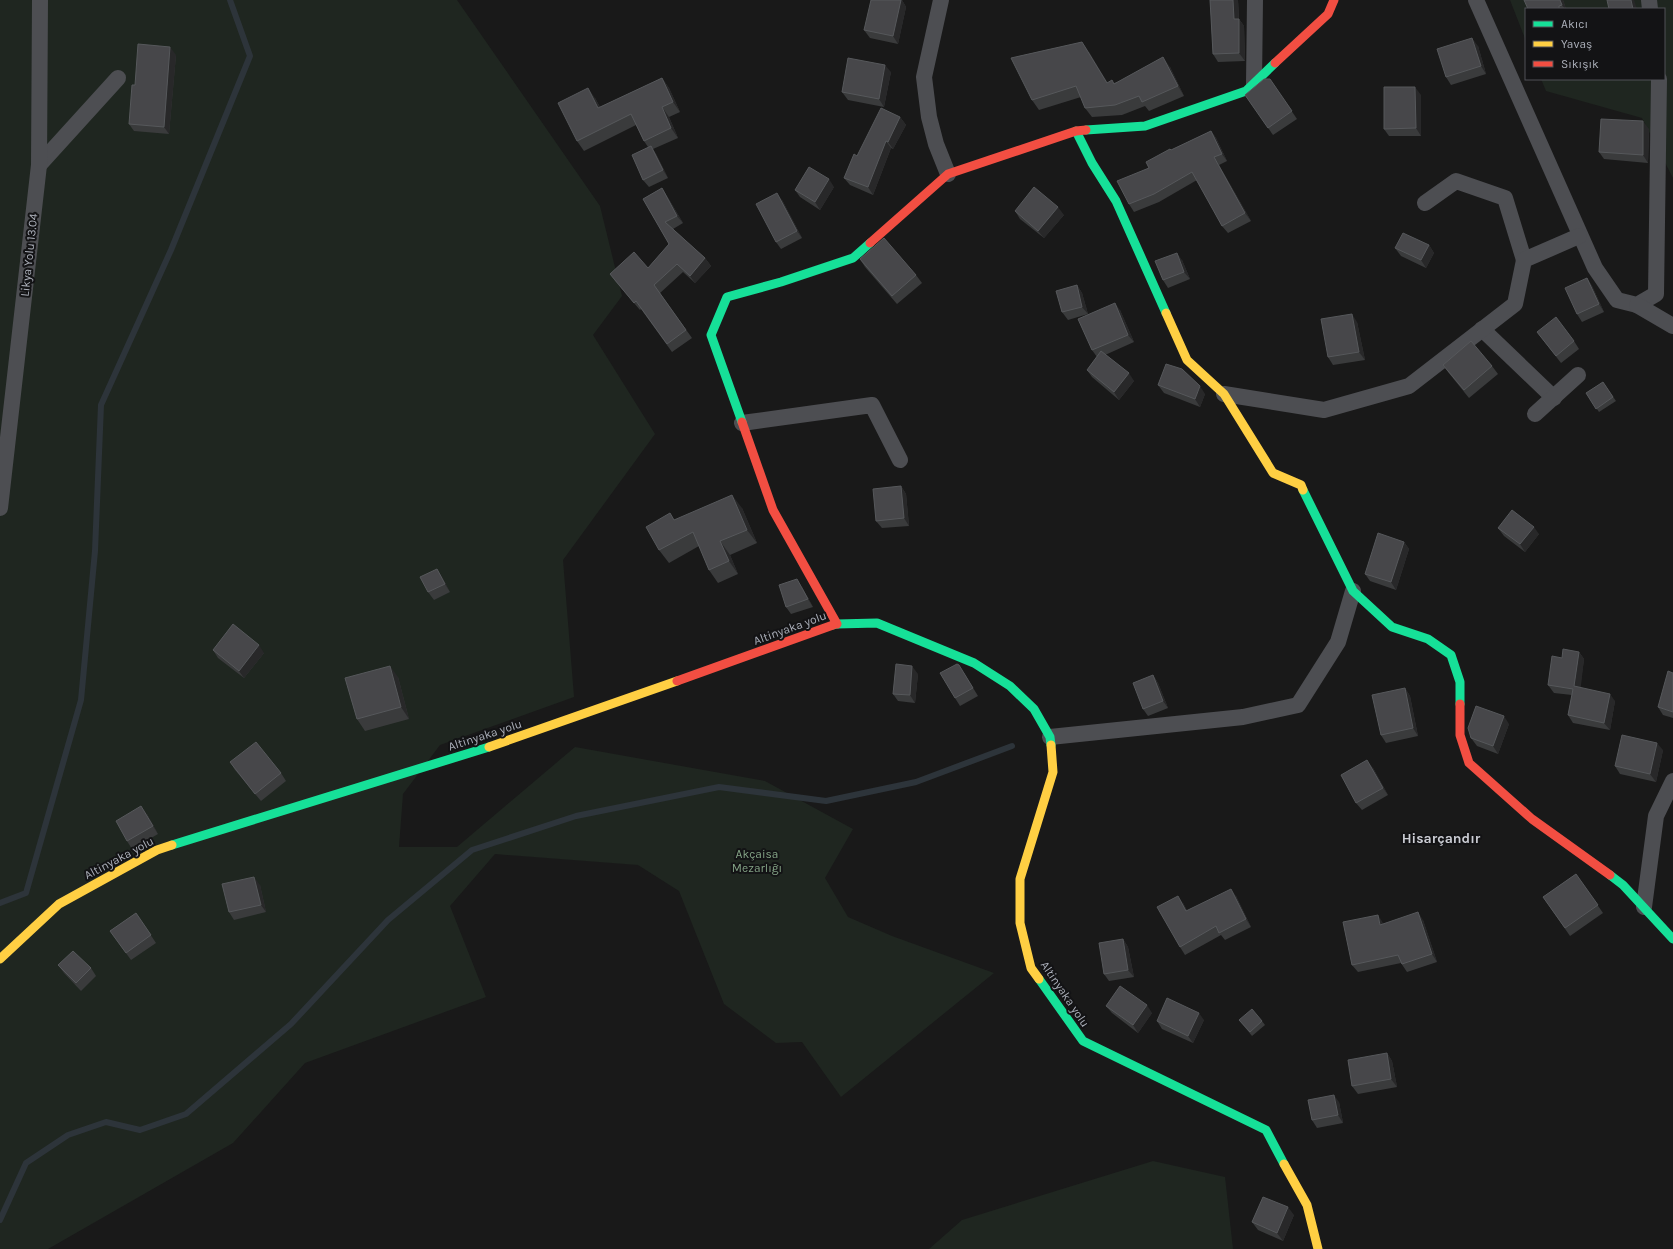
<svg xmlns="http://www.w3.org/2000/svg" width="1673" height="1249" font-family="Karla,sans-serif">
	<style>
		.green { fill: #1f2620 }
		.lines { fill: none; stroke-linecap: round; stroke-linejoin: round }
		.stream { stroke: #2d343a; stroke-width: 6 }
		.street { stroke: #4d4e52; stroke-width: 16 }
		.fast { stroke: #16e098; stroke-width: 9 }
		.slow { stroke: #ffcf43; stroke-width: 9 }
		.jam { stroke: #f24e42; stroke-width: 9 }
		.wall { fill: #3a3b3c }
		.shaded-wall { fill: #282829 }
		.building { fill: #47474a; stroke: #56585b }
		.labels { text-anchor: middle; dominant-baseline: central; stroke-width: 4; stroke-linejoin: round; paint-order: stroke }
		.street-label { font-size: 12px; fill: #abafb9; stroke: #131315 }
		.park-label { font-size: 12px; fill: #83a285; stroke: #131315 }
		.quarter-label { font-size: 14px; font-weight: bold; fill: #ccced5; stroke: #131315 }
	</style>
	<rect width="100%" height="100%" fill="#191919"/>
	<g class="green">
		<path d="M0,0H457L600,206L622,296L593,335L655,434L563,560L574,697L440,745L403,794L399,847H457L575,747L765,781L853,829L825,878L848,917L892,936L994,973L841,1097L802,1042L776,1043L724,1004L679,891L638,865L495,854L450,906L486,997L305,1063L233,1143L48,1249H0Z"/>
		<path d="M1510,0H1673V178L1642,118L1546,91L1541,79H1664V9H1526V41Z"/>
		<path d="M1153,1161L1225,1177L1233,1249H929L962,1220Z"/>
	</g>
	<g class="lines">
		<g class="stream">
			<path d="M0,903L26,893L81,700L95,551L101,405L171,250L250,56L230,0"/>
			<path d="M0,1220L26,1163L68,1135L106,1122L140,1130L186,1114L291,1024L388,920L472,850L576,816L719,787L826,801L916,782L1012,746"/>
		</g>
		<g class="street">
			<path d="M941,0L924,77L929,117L936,144L948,174"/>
			<path d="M1476,0L1595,268L1617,300L1637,305L1656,294L1659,79"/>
			<path d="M1649,0L1650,9"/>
			<path d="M1254,84L1255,0"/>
			<path d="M39,165L118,78"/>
			<path d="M1425,203L1456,181L1505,198L1524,260"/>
			<path d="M1637,305L1673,326"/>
			<path d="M1482,329L1554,398"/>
			<path d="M1224,394L1324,410L1409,386L1515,304L1524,260L1579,236"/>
			<path d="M1535,414L1578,375"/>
			<path d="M742,423L872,405L900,460"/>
			<path d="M0,508L39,165L40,0"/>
			<path d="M1050,737L1243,717L1298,705L1338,642L1353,591"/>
			<path d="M1644,907L1656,816L1673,781"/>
		</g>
		<g class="fast">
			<path d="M1086,130L1145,126L1246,91L1275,63"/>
			<path d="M1076,131L1092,163L1116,201L1166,313"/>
			<path d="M742,422L711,335L727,297L781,282L853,258L870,243"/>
			<path d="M1303,490L1353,591L1392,627L1428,639L1451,655L1460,682V704"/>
			<path d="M833,625L837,624L877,623L974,663L1010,686L1034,709L1050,737L1051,745"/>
			<path d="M172,845L489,747"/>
			<path d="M1610,875L1623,885L1673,939"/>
			<path d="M1039,979L1083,1041L1266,1130L1284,1164"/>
		</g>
		<g class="slow">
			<path d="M1166,313L1187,360L1224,394L1273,473L1301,485L1303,490"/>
			<path d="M489,747L677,681"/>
			<path d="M0,959L59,904L157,850L172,845"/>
			<path d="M1039,979L1031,968L1020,923V879L1053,772L1051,745"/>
			<path d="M1284,1164L1307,1205L1318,1249"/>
		</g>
		<g class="jam">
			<path d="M1275,63L1328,14L1334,0"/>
			<path d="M870,243L948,174L1076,131L1086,130"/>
			<path d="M742,422L773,510L837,624"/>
			<path d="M677,681L833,625"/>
			<path d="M1460,704V735L1469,763L1532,819L1610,875"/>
		</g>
	</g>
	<g class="wall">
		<path d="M901,0H902L906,7L898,44L870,38L864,30Z"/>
		<path d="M1210,0H1238L1239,19L1244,26L1245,61L1218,62L1213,54L1211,17Z"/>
		<path d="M1563,0L1566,9H1528Z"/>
		<path d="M1478,46L1486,74L1451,85L1446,77Z"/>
		<path d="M1089,52L1107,83H1114L1170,67L1184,96L1149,111L1145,106L1122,115L1092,117L1085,108L1081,97L1039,110L1032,100Z"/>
		<path d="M176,55L169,134L134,131L129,124L135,85Z"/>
		<path d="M891,72L884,107L848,100L842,92Z"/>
		<path d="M662,78L669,88L680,112L669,117L678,138L653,149L656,154L668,178L649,187L643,180L648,147L644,141L636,125L584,151L577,141L595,98L600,107Z"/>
		<path d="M1270,79L1297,119L1273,135L1245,95Z"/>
		<path d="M1421,95V136H1389L1384,129Z"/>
		<path d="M900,117L906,125L893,149L891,148L873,195L850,185L844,178Z"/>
		<path d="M1649,129L1648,163L1604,159L1599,152Z"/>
		<path d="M1211,131L1216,138L1227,161L1219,165L1251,221L1228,233L1222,226L1197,180L1159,202L1134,212L1129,204L1149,168L1171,150Z"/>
		<path d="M834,187L820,210L800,197L795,190Z"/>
		<path d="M662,188L667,196L683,223L673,229L705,258L711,266L695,283L683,272L660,293L692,338L672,352L641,309L640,310L615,281L610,274L648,268L669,244L643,199Z"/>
		<path d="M782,200L802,238L781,249L776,242Z"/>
		<path d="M1015,211L1064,215L1044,238L1020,219Z"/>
		<path d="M1429,245L1434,253L1426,268L1401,256L1395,248Z"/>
		<path d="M860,259L916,275L922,283L897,304L865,267Z"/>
		<path d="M1182,260L1190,279L1168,288L1163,280Z"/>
		<path d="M1587,278L1592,286L1604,312L1582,322L1577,314Z"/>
		<path d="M1077,285L1082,293L1088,314L1068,320L1062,312Z"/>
		<path d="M1120,310L1134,342L1105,355L1134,381L1119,400L1092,377L1087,370L1097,357L1092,350Z"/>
		<path d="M1357,322L1365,360L1333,365L1328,357Z"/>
		<path d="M1537,332L1574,341L1579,349L1561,363Z"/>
		<path d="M1443,365L1492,366L1498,374L1469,398L1448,372Z"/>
		<path d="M1603,382L1616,401L1599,412L1586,393Z"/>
		<path d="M1158,385L1205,394L1200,407L1164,393Z"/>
		<path d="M901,486L906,494L909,526L882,528L876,521Z"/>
		<path d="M742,508L757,543L730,555L738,574L718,583L709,570L699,546L669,563L659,550L670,513L674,520Z"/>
		<path d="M1498,528L1539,534L1525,552L1504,536Z"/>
		<path d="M1404,542L1409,549L1396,590L1370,581L1365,574Z"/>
		<path d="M437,569L442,577L450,592L434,600L428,592Z"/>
		<path d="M802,587L813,607L791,614L786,607Z"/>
		<path d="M213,650L264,653L244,678L218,658Z"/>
		<path d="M1579,652L1584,659L1580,688L1615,701L1610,730L1573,723L1568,715L1572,695L1554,693L1548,685L1562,658Z"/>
		<path d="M964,673L978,696L960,706L955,698Z"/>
		<path d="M1673,673V718L1663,715L1658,707Z"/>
		<path d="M918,674L915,703L898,701L893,694Z"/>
		<path d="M1153,675L1158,683L1168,708L1148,716L1143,709Z"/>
		<path d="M398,677L409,719L365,731L357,719Z"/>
		<path d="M1405,688L1410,696L1418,736L1386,743L1381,735Z"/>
		<path d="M1509,724L1498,754L1477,746L1471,738Z"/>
		<path d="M1663,750L1656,782L1620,774L1615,766Z"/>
		<path d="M230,762L281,773L286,781L261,801L235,770Z"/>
		<path d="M1373,768L1388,795L1362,810L1356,803Z"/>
		<path d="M147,814L158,834L132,849L127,841Z"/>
		<path d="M1576,874L1603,913L1570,936L1543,897Z"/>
		<path d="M260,885L266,912L234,920L229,912Z"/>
		<path d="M1236,896L1251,927L1225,940L1221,935L1185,955L1180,947L1183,903L1187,911Z"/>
		<path d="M136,913L156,943L131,960L110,931Z"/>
		<path d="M1423,920L1437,962L1407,972L1401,963L1358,972L1352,965L1383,923V924Z"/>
		<path d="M1123,939L1128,947L1134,977L1109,981L1104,974Z"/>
		<path d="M58,965L91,968L96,976L81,991L64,973Z"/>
		<path d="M1106,1006L1152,1013L1138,1033L1112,1013Z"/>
		<path d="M1204,1020L1193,1043L1162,1029L1157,1021Z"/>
		<path d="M1239,1020L1262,1021L1265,1025L1252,1036Z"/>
		<path d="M1387,1053L1392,1061L1397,1087L1358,1094L1352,1086Z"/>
		<path d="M1339,1102L1343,1123L1317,1128L1312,1120Z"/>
		<path d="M1294,1215L1283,1241L1258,1230L1252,1222Z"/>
	</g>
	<g class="shaded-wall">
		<path d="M901,0H902L906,7L898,44L893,36Z"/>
		<path d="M1233,0H1238L1239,22V19L1244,26L1245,61L1239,53L1234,19Z"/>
		<path d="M1560,0H1563L1566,9H1565L1562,5Z"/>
		<path d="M1631,0H1634L1637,9H1633Z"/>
		<path d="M1472,38L1478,46L1486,74L1481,66Z"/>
		<path d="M1082,42L1089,52L1114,93L1107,83Z"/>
		<path d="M170,47L176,55L169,134L164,127Z"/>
		<path d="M1163,57L1170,67L1184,96L1178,86Z"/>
		<path d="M885,65L891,72L884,107L879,99Z"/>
		<path d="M662,78L669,88L680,112L673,102Z"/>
		<path d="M1415,87L1421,95V136L1416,128Z"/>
		<path d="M588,88L595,98L605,117L598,108Z"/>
		<path d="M662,107L669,117L678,138L671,128Z"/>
		<path d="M900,117L906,125L893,149L888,142Z"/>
		<path d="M1643,121L1649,129L1648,163L1643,155Z"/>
		<path d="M1211,131L1216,138L1227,161L1222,154Z"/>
		<path d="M886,141L891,148L873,195L868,187Z"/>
		<path d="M651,146L656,154L668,178L663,170Z"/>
		<path d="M1214,157L1219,165L1251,221L1245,213Z"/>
		<path d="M829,179L834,187L820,210L815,202Z"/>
		<path d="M662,188L667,196L683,223L677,216Z"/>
		<path d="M777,193L782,200L802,238L797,231Z"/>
		<path d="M1058,207L1064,215L1044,238L1038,231Z"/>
		<path d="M1429,245L1434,253L1426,268L1421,260Z"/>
		<path d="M1177,253L1182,260L1190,279L1184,272Z"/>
		<path d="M705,258L711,266L695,283L690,276Z"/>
		<path d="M1587,278L1592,286L1604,312L1599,304Z"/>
		<path d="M1077,285L1082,293L1088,314L1082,307Z"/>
		<path d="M1115,303L1120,310L1134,342L1128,335Z"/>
		<path d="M1352,314L1357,322L1365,360L1359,352Z"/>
		<path d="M1129,373L1134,381L1119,400L1114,392Z"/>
		<path d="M1200,386L1205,394L1200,407L1195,399Z"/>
		<path d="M901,486L906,494L909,526L904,518Z"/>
		<path d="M732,495L742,508L757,543L747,530Z"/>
		<path d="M1534,527L1539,534L1525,552L1520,544Z"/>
		<path d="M720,541L730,555L738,574L729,561Z"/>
		<path d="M1404,542L1409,549L1396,590L1391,582Z"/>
		<path d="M437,569L442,577L450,592L445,584Z"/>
		<path d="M797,579L802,587L813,607L808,599Z"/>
		<path d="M259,645L264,653L244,678L239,671Z"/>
		<path d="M1579,652L1584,659L1580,694L1574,686Z"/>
		<path d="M390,666L398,677L409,719L401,707Z"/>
		<path d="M912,666L918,674L915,703L910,695Z"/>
		<path d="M1153,675L1158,683L1168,708L1163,701Z"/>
		<path d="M1405,688L1410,696L1418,736L1413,728Z"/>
		<path d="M1610,694L1615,701L1610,730L1604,723Z"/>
		<path d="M1504,716L1509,724L1498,754L1493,746Z"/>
		<path d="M1657,743L1663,750L1656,782L1650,774Z"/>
		<path d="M1367,760L1373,768L1388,795L1383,788Z"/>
		<path d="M141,806L147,814L158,834L153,826Z"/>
		<path d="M254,877L260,885L266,912L261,905Z"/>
		<path d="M1231,889L1236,896L1251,927L1246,919Z"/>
		<path d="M1178,896L1183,903L1192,919L1186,911Z"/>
		<path d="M1418,912L1423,920L1437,962L1432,954Z"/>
		<path d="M1378,915L1383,923L1385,932L1380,925Z"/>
		<path d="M1123,939L1128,947L1134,977L1128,970Z"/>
		<path d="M1147,1005L1152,1013L1138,1033L1133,1025Z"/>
		<path d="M1199,1013L1204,1020L1193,1043L1188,1036Z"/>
		<path d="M1387,1053L1392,1061L1397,1087L1391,1079Z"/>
		<path d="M1334,1095L1339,1102L1343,1123L1338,1115Z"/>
		<path d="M1288,1207L1294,1215L1283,1241L1277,1233Z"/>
	</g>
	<g class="building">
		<path d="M871,0H901L893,36L864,30Z"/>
		<path d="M1210,0H1233L1234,19H1239V53L1213,54L1211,17Z"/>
		<path d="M1524,0H1560L1562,5L1559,6V9H1528Z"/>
		<path d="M1607,0H1631L1633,9H1609Z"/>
		<path d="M1472,38L1481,66L1446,77L1437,49Z"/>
		<path d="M1082,42L1107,83L1112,80L1114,84L1163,57L1178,86L1142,102L1139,96L1115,105L1085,108L1076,86L1032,100L1011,58Z"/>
		<path d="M138,44L170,47L164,127L129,124L132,85H135Z"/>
		<path d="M848,58L885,65L879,99L842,92Z"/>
		<path d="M662,78L673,102L662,107L671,128L644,141L631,114L577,141L558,103L588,88L598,108Z"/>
		<path d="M1264,79H1270L1292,111L1268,128L1245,95Z"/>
		<path d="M1384,87H1415L1416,128L1384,129Z"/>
		<path d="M881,108L900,117L888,142L886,141L868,187L844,178L854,154L857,156Z"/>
		<path d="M1601,119L1643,121V155L1599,152Z"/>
		<path d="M1211,131L1222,154L1214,157L1245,213L1222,226L1192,172L1154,194L1129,204L1117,181L1149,168L1146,162L1170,149L1171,150Z"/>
		<path d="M651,146L663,170L643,180L632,155Z"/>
		<path d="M809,167L829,179L815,202L795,190Z"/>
		<path d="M1034,187L1058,207L1038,231L1015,211Z"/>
		<path d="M662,188L677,216L665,222L705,258L690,276L677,264L654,285L686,330L667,344L636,301L634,303L610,274L634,252L648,268L669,244L643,199Z"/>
		<path d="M777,193L797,231L776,242L756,204Z"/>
		<path d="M1403,233L1429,245L1421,260L1395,248Z"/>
		<path d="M884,238L916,275L892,296L860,259Z"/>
		<path d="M1177,253L1184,272L1163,280L1155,261Z"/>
		<path d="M1587,278L1599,304L1577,314L1565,288Z"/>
		<path d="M1077,285L1082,307L1062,312L1056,291Z"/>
		<path d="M1115,303L1128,335L1092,350L1078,319Z"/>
		<path d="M1352,314L1359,352L1328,357L1321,319Z"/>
		<path d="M1556,317L1574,341L1556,356L1537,332Z"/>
		<path d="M1471,341L1492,366L1464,390L1443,365Z"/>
		<path d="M1101,351L1129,373L1114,392L1087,370Z"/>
		<path d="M1166,364L1182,369L1200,386L1195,399L1158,385Z"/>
		<path d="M1603,382L1613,397L1596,409L1586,393Z"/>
		<path d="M901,486L904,518L876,521L873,489Z"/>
		<path d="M732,495L747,530L720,541L729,561L709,570L693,532L659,550L646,527L670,513L674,520Z"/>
		<path d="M1512,510L1534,527L1520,544L1498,528Z"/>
		<path d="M1378,533L1404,542L1391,582L1365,574Z"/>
		<path d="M437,569L445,584L428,592L420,577Z"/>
		<path d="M797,579L808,599L786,607L779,585Z"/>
		<path d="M233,624L259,645L239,671L213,650Z"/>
		<path d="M1563,649L1579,652L1574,686L1610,694L1604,723L1568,715L1573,689L1548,685L1552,656L1562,658Z"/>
		<path d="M896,664L912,666L910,695L893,694Z"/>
		<path d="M957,664L959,665L973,688L955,698L940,673Z"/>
		<path d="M390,666L401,707L357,719L345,678Z"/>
		<path d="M1668,671L1673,673V712L1658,707Z"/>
		<path d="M1153,675L1163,701L1143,709L1133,683Z"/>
		<path d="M1405,688L1413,728L1381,735L1372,695Z"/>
		<path d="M1476,706L1504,716L1493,746L1471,738L1468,728Z"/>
		<path d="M1622,735L1657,743L1650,774L1615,766Z"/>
		<path d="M256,742L281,773L255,794L230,762Z"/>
		<path d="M1367,760L1383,788L1356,803L1341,775Z"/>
		<path d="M141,806L153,826L127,841L116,821Z"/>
		<path d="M1576,874L1598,905L1565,928L1543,897Z"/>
		<path d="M254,877L261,905L229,912L222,884Z"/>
		<path d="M1231,889L1246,919L1219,933L1216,926L1180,947L1157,907L1178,896L1186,911Z"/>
		<path d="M1418,912L1432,954L1402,964L1398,955L1352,965L1343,922L1378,915L1380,925Z"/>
		<path d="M136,913L151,935L126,953L110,931Z"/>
		<path d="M1123,939L1128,970L1104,974L1099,943Z"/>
		<path d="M73,951L91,968L76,983L58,965Z"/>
		<path d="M1120,986L1147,1005L1133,1025L1106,1006Z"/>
		<path d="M1167,998L1199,1013L1188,1036L1157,1021Z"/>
		<path d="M1252,1009L1262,1021L1250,1032L1239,1020Z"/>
		<path d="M1387,1053L1391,1079L1352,1086L1348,1060Z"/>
		<path d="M1334,1095L1338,1115L1312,1120L1308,1100Z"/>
		<path d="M1263,1197L1288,1207L1277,1233L1252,1222Z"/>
	</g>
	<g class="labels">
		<g class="street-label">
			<text transform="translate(29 255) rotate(-84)">Likya Yolu 13.04</text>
			<text transform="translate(790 628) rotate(-20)">Altinyaka yolu</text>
			<text transform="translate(485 735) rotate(-18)">Altinyaka yolu</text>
			<text transform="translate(119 858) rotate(-28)">Altinyaka yolu</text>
			<text transform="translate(1065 994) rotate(56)">Altinyaka yolu</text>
		</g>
		<g class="park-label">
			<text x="757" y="854">Akçaisa<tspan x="757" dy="14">Mezarlığı</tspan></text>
		</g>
		<g class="quarter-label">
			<text x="1441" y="838">Hisarçandır</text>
		</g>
	</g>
	<rect x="1525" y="8" width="140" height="72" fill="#131315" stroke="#505157"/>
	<rect x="1533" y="21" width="20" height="6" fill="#16e098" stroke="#505157"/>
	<text x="1561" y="28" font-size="12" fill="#abafb9">Akıcı</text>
	<rect x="1533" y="41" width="20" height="6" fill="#ffcf43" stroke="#505157"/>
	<text x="1561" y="48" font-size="12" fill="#abafb9">Yavaş</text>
	<rect x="1533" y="61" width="20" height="6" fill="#f24e42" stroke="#505157"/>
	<text x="1561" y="68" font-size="12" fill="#abafb9">Sıkışık</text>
</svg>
